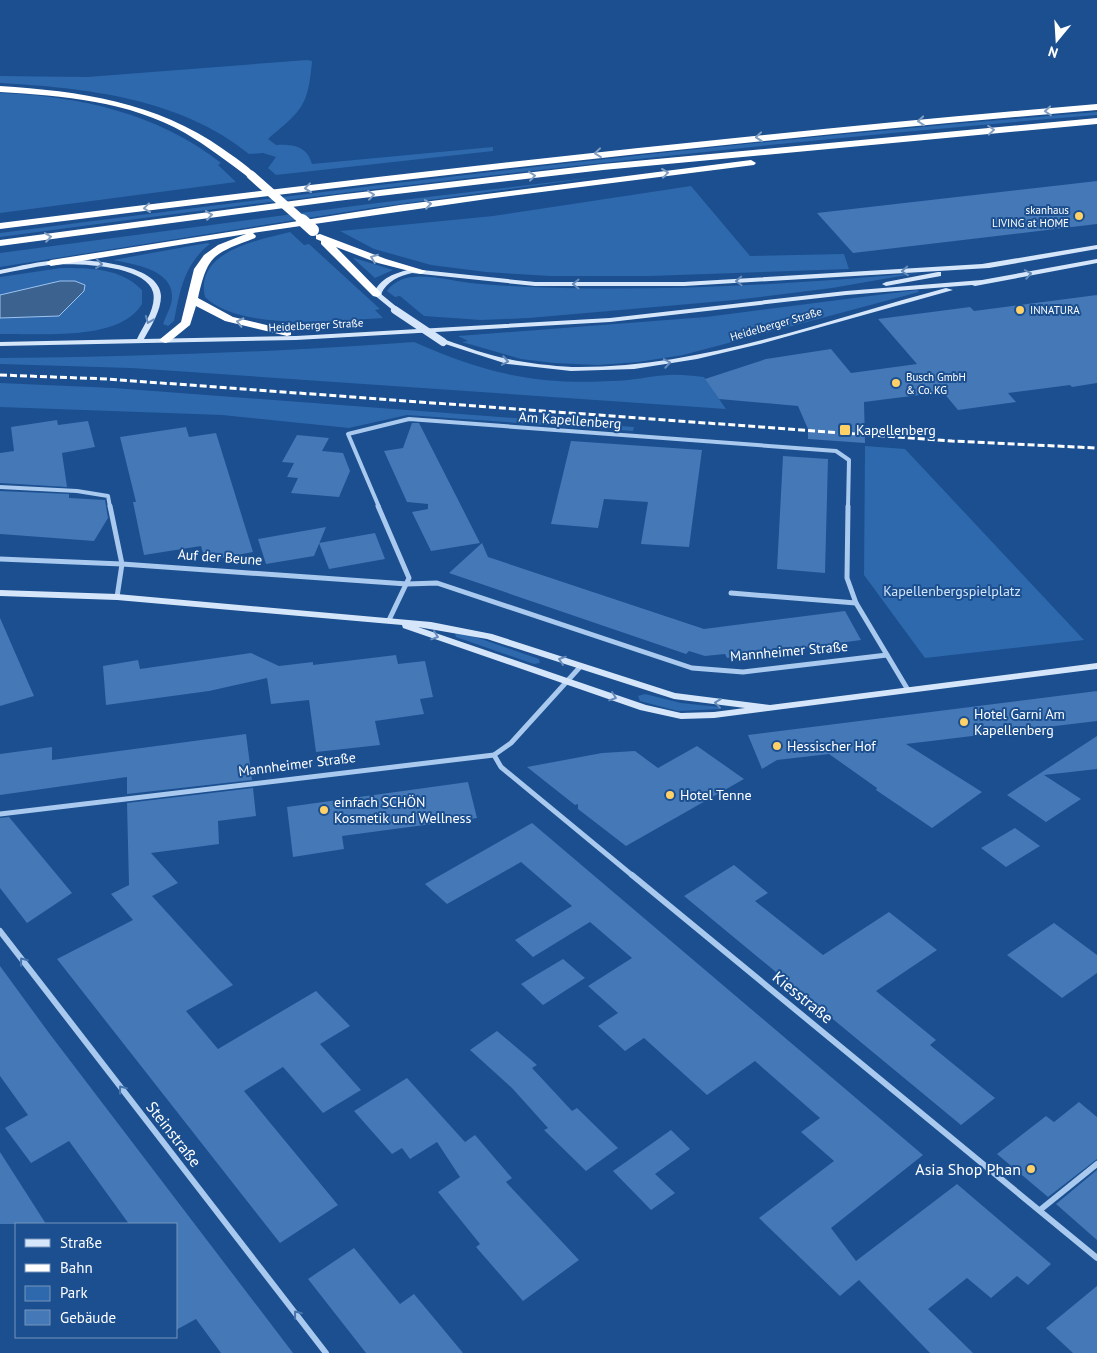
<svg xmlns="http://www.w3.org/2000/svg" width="1097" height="1353" font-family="'PT Sans',sans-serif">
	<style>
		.green { fill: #2e69ad }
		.water { fill: #3c6290; stroke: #9cc4f0 }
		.building { fill: #4478b7 }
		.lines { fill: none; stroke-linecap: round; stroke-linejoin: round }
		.street-far2 { stroke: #a9c9ee; stroke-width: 4 }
		.street-far1 { stroke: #a9c9ee; stroke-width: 5 }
		.street { stroke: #a9c9ee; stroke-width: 6 }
		.secondary { fill: #d6e6fa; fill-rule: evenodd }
		.highway { fill: #fff; fill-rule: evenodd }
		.rail { stroke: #fff; stroke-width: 3; stroke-dasharray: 7 3; stroke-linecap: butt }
		.secondary-bridge { stroke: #d6e6fa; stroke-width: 8 }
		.highway-bridge-far1 { stroke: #fff; stroke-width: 9 }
		.highway-bridge { stroke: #fff; stroke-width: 12 }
		.oneway { stroke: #829ec1 }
		.oneway2 { stroke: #668bba }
		.oneway3 { stroke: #4674ac }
		.poi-dot { fill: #ffd166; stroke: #1b4f8f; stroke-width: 2 }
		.labels { text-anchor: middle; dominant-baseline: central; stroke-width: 4; stroke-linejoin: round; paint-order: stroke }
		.far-poi-label { font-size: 11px; fill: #fff; stroke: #1b4f8f; text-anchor: start }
		.far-street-label { font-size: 11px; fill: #fff; stroke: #1b4f8f }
		.street-label { font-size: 14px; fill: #fff; stroke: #1b4f8f }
		.poi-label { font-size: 14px; fill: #fff; stroke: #1b4f8f; text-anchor: start }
		.park-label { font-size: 14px; fill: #cfe3fa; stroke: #1b4f8f }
		.near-street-label { font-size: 16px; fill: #fff; stroke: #1b4f8f }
		.near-poi-label { font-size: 16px; fill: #fff; stroke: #1b4f8f; text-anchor: end }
	</style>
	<rect width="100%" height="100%" fill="#1b4f8f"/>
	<g class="green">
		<path d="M307,60L312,61C308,107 302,110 268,139L276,145C293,144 307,146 312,164L493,147V151L276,175L268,168L276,157L263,153L249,154C180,98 86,88 0,83V76L87,77Z"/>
		<path d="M0,93C79,96 158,113 221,163L218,165L236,182L0,213Z"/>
		<path d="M1097,112V115C730,145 365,188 0,237V233C365,185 730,141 1097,112Z"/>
		<path d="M604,176L371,208L0,267V253L369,204Z"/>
		<path d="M691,186L750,256L844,254L849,269L649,276H550L486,272L431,265L374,249L340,231L493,216Z"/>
		<path d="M290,232L304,245L309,244L380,309L375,310L383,318C337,321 239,331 205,297C194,251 259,240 290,232Z"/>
		<path d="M207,243L210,244C184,264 180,291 174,321L168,326L163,324C166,315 172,306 172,297C173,269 132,264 113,260Z"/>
		<path d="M353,258H354L393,270L375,278Z"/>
		<path d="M61,268C90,268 121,268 142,290V304C120,342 39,333 0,334V277Z"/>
		<path d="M918,273L832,288L735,300L529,318L481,320L424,316L400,296L395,297L387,291C403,269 435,278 457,281C475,284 493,285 510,286C646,293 783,285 918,273Z"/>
		<path d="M917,290L919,292L683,355L638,362L598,365L554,363L521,359L462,342L468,341L458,336L706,317Z"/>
		<path d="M414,342C485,373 534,385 612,381C631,381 650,376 669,375C680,374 692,376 704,377L726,409L131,368L0,364V358C138,357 277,352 414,342Z"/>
		<path d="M0,383L114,388L634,427L633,431L407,415L349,428L222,415L0,407Z"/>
		<path d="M865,446L905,449L1084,640L925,658L864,575Z"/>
		<path d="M461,632L539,659L540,663L534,664L456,637L455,633Z"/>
		<path d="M645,694L681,703L719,707L721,709L678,711L640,701L638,696Z"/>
	</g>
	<path class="water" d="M60,281H75L85,285L84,291L59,316L0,318V295Z"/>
	<g class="building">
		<path d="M1097,181V224L853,253L817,213Z"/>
		<path d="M1097,295V383L1072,387L1070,385L1008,393L1016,402L958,410L943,392L864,402L865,443L808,439V429L798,406L719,399L705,379L766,359L831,349L851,373L917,364L878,319L970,307L974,311Z"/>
		<path d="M57,420L58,425L88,421L95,447L62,453L67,487L0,483V453L14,451L11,427Z"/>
		<path d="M412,423H419L480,543L431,551L412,512L428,509V504L407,502L384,451L403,448Z"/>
		<path d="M186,427L189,437L216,433L253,552L205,561L201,546L144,555L133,502H136L120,437Z"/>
		<path d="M297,435L329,438L322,451L343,453L350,471L339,497L291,493L298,478L287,477L294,463L282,462Z"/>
		<path d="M571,441L702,450L689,547L641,544L648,502L604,499L598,528L551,524Z"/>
		<path d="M783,456L828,459L825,573L777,569Z"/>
		<path d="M0,491L69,494V498L105,500L108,518L94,541L0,534Z"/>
		<path d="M326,527L314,556L266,564L258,539Z"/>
		<path d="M375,533L385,559L329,569L319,543Z"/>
		<path d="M482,543L488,557L704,629L845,611L861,640L727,658L725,654L705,656L689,651L686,654L449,573Z"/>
		<path d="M0,618L34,696L0,706Z"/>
		<path d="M251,653L279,666L313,662V665L396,655L398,664L425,661L433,697L420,699L424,714L375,721L380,745L316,752L309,700L271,704L267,678L209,691L106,705L103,666L138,660L140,669Z"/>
		<path d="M1097,691V721L906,744L982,792L932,828L876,790L877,788L829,754L777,760L762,769L748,735Z"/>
		<path d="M246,734L252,780L127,794V777L0,795V754L52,747V760Z"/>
		<path d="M1097,736V769L1044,775L1081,799L1046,822L1007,795Z"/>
		<path d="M697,746L744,779L626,846L578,809V804L575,805L527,767L602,753L635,751L658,768Z"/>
		<path d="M468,782L477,818L342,836L344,849L293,857L287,807Z"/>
		<path d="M253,788L256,816L218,821L219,844L151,853L178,883L152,896L233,985L186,1011L218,1049L316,991L350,1026L320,1044L361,1090L323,1113L283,1067L244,1091L338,1205L280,1243L57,959L133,920L111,894L129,885L127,803Z"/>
		<path d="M9,817L72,893L27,923L0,888V818Z"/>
		<path d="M532,823L923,1155L831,1228L856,1261L957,1184L1051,1264L1028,1285L1017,1276L991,1298L967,1278L928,1309L973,1353H930L859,1280L840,1296L759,1218L834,1161L801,1132L820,1118L755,1061L707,1095L644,1038L625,1051L598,1026L618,1013L588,986L632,958L590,922L533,957L515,940L572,906L521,862L447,904L425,884Z"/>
		<path d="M1015,828L1040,846L1006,867L981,848Z"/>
		<path d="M734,865L768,893L755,901L823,955L889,912L937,950L876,991L936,1040L930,1045L995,1098L961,1125L684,896Z"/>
		<path d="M1054,923L1097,955V973L1062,998L1007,955Z"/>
		<path d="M563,959L585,978L543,1005L521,984Z"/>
		<path d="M0,966L49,1033L293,1353H221L196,1319L176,1330V1224H129L69,1141L31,1163L5,1128L28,1115L0,1076Z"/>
		<path d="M497,1031L537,1065L532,1068L572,1111L577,1108L618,1148L586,1171L544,1130L548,1128L512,1088L470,1050Z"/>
		<path d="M407,1078L465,1142L475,1135L512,1178L506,1182L579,1260L523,1301L476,1247L480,1244L438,1192L460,1177L437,1142L410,1159L402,1148L392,1154L354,1111Z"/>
		<path d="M1079,1102L1097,1117V1159L1048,1197L997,1154L1046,1116L1054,1122Z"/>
		<path d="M671,1130L690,1149L655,1174L675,1193L651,1210L613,1171Z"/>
		<path d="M0,1152L46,1224H0Z"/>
		<path d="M1097,1170V1240L1056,1204Z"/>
		<path d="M354,1248L400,1304L414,1294L463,1353H366L308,1279Z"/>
		<path d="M1097,1286V1353H1073L1046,1328Z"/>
	</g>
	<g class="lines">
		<g class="street-far2">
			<path d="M0,487L77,491L108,496L110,507"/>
			<path d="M379,507L348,434L409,419L836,451L849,460L848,507"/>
		</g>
		<g class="street-far1">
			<path d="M110,506L122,564L117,597"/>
			<path d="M378,506L409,578L389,620"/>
			<path d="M848,506L847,578L856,603L908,690"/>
			<path d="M0,559L122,564L407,584L437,583L692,668L743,672L887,655"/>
			<path d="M731,593L856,603"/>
			<path d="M494,755L501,767L633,876"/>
			<path d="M0,814L494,755L511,743L580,667"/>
		</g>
		<g class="street">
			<path d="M632,875L1097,1258"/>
			<path d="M0,931L326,1353"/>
			<path d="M1040,1210L1097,1164"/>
		</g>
		<g class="secondary">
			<path d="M1097,245V249L989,268L684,286H535L412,273C399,276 387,281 381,294L398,308V312H395L373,294C381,277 395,273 412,269L535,282H684L982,264Z"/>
			<path d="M1097,259V263L975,286L972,285L846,295L610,322L296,340L0,346V342L137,339C143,326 157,307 153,292C145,264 73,263 49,265C33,267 16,271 0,274V270C20,266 40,261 60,260C84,259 160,263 161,296C161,311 151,326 144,339L296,336L610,318L846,291L982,280Z"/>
			<path d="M938,272H941V276L886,286L882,284L886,282Z"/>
			<path d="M946,288L953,290L760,344L697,359L634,369L571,371L507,364L439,342L443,340H446C466,347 487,355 508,359C526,363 553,366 572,367C698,369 826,320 946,288Z"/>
			<path d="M0,590L117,594L431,622L492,634L675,693L770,705L1097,663V669L714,718L681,719L640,710L403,628L402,625L117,600L0,596ZM418,627L487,639L674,699L745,708L714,712L681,713L646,705Z"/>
		</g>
		<g class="highway">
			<path d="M0,86C79,91 157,102 223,149C234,157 247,165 256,175L248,177C227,161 207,146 185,133C129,101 63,96 0,92Z"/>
			<path d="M1097,104V110C730,141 365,183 0,229V223C365,177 730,135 1097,104Z"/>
			<path d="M1097,118V124L603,170L337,201L0,246V240L337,195L603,164Z"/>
			<path d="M751,160L756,163L754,165L487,199L253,233L256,236L255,238C213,254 208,254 198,298L233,317L291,331V335L287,336L225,321L196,306L190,325L169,342L165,343L159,340L181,322L194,269L204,255L218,245L246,234L51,266L46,263L51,260L400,205Z"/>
			<path d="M320,234L386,259L426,271L421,274L378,263L336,247L382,294L377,297L373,296L321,244V241L316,239V235Z"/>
		</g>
		<path class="rail" d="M0,375L107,379L952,441L1097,448"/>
		<path class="secondary-bridge" d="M395,310L443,342"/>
		<path class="highway-bridge-far1" d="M251,175L303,221"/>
		<path class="highway-bridge" d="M302,220L313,230"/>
	</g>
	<defs><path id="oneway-chevron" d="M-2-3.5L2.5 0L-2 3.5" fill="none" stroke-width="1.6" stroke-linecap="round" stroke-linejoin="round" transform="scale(1.25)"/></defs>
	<g class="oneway">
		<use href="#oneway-chevron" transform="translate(1048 111) rotate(175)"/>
		<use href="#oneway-chevron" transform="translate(921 121) rotate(175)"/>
		<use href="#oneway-chevron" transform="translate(991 130) rotate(-5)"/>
		<use href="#oneway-chevron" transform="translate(759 137) rotate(174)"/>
		<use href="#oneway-chevron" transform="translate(598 153) rotate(174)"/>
		<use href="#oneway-chevron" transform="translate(665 173) rotate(-7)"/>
		<use href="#oneway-chevron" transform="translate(532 176) rotate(-7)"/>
		<use href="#oneway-chevron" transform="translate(308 188) rotate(173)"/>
		<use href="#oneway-chevron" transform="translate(371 195) rotate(-7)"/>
		<use href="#oneway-chevron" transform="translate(428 204) rotate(-8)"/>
		<use href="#oneway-chevron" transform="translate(147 208) rotate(173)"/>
		<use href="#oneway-chevron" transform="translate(209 215) rotate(-8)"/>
		<use href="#oneway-chevron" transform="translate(48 237) rotate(-8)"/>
		<use href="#oneway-chevron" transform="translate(374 258) rotate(-159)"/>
		<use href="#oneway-chevron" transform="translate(240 322) rotate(-167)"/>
	</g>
	<g class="oneway2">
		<use href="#oneway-chevron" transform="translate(99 264) rotate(6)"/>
		<use href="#oneway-chevron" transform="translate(905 271) rotate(176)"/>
		<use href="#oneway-chevron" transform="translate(1028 274) rotate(-10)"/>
		<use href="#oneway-chevron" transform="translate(739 281) rotate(177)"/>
		<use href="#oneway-chevron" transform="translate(576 284) rotate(-179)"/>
		<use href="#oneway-chevron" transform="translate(149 320) rotate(112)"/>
		<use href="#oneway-chevron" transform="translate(505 361) rotate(10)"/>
		<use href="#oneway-chevron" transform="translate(667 363) rotate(-10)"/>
		<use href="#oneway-chevron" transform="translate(435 636) rotate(19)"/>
		<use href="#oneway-chevron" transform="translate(562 660) rotate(-161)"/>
		<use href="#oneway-chevron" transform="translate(613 697) rotate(19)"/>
		<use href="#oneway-chevron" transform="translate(718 703) rotate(-173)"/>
	</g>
	<g class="oneway3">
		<use href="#oneway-chevron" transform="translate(23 961) rotate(-128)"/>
		<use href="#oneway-chevron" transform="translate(122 1089) rotate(-128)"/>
		<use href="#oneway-chevron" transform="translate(297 1314) rotate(-128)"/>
	</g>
	<g class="poi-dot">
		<circle cx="1079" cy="216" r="5"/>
		<circle cx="1020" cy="310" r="5"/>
		<circle cx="896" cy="383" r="5"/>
		<rect x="839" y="424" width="12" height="12" rx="2.5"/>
		<circle cx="964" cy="722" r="5"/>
		<circle cx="777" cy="746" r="5"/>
		<circle cx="670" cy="795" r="5"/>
		<circle cx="324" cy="810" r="5"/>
		<circle cx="1031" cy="1169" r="5"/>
	</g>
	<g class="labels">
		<g class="far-poi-label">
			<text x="1069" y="210" text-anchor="end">skanhaus<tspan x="1069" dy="13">LIVING at HOME</tspan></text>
			<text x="1030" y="310">INNATURA</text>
			<text x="906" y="377">Busch GmbH<tspan x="906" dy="13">&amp; Co. KG</tspan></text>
		</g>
		<g class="far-street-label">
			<text transform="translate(776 324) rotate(-16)">Heidelberger Straße</text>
			<text transform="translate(316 325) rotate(-3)">Heidelberger Straße</text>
		</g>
		<g class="street-label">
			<text transform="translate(570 420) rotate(4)">Am Kapellenberg</text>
			<text transform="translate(220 557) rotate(4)">Auf der Beune</text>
			<text transform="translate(789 651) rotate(-5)">Mannheimer Straße</text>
			<text transform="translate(297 764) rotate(-7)">Mannheimer Straße</text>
		</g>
		<g class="poi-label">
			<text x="856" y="430">Kapellenberg</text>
			<text x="974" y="714">Hotel Garni Am<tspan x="974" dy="16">Kapellenberg</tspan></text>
			<text x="787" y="746">Hessischer Hof</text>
			<text x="680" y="795">Hotel Tenne</text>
			<text x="334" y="802">einfach SCHÖN<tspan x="334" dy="16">Kosmetik und Wellness</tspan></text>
		</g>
		<g class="park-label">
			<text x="952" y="591">Kapellenbergspielplatz</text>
		</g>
		<g class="near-street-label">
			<text transform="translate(803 997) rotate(39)">Kiesstraße</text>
			<text transform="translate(174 1134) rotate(52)">Steinstraße</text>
		</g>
		<g class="near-poi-label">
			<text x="1021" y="1169">Asia Shop Phan</text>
		</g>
	</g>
	<rect x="15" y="1223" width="162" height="115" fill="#1b4f8f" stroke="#7695bc"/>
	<rect x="25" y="1239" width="25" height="8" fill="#d6e6fa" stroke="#7695bc"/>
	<text x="60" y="1248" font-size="15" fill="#ffffff">Straße</text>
	<rect x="25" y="1264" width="25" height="8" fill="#ffffff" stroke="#7695bc"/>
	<text x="60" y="1273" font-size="15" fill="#ffffff">Bahn</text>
	<rect x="25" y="1286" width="25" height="15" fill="#2e69ad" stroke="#7695bc"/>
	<text x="60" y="1298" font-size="15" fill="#ffffff">Park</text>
	<rect x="25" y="1310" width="25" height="15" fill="#4478b7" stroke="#7695bc"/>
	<text x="60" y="1323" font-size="15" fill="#ffffff">Gebäude</text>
	<g transform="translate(1057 40) rotate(198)" stroke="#1b4f8f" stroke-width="4" paint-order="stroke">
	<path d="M0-4L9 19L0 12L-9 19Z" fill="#ffffff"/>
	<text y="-8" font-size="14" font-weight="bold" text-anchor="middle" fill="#ffffff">N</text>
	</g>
</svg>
